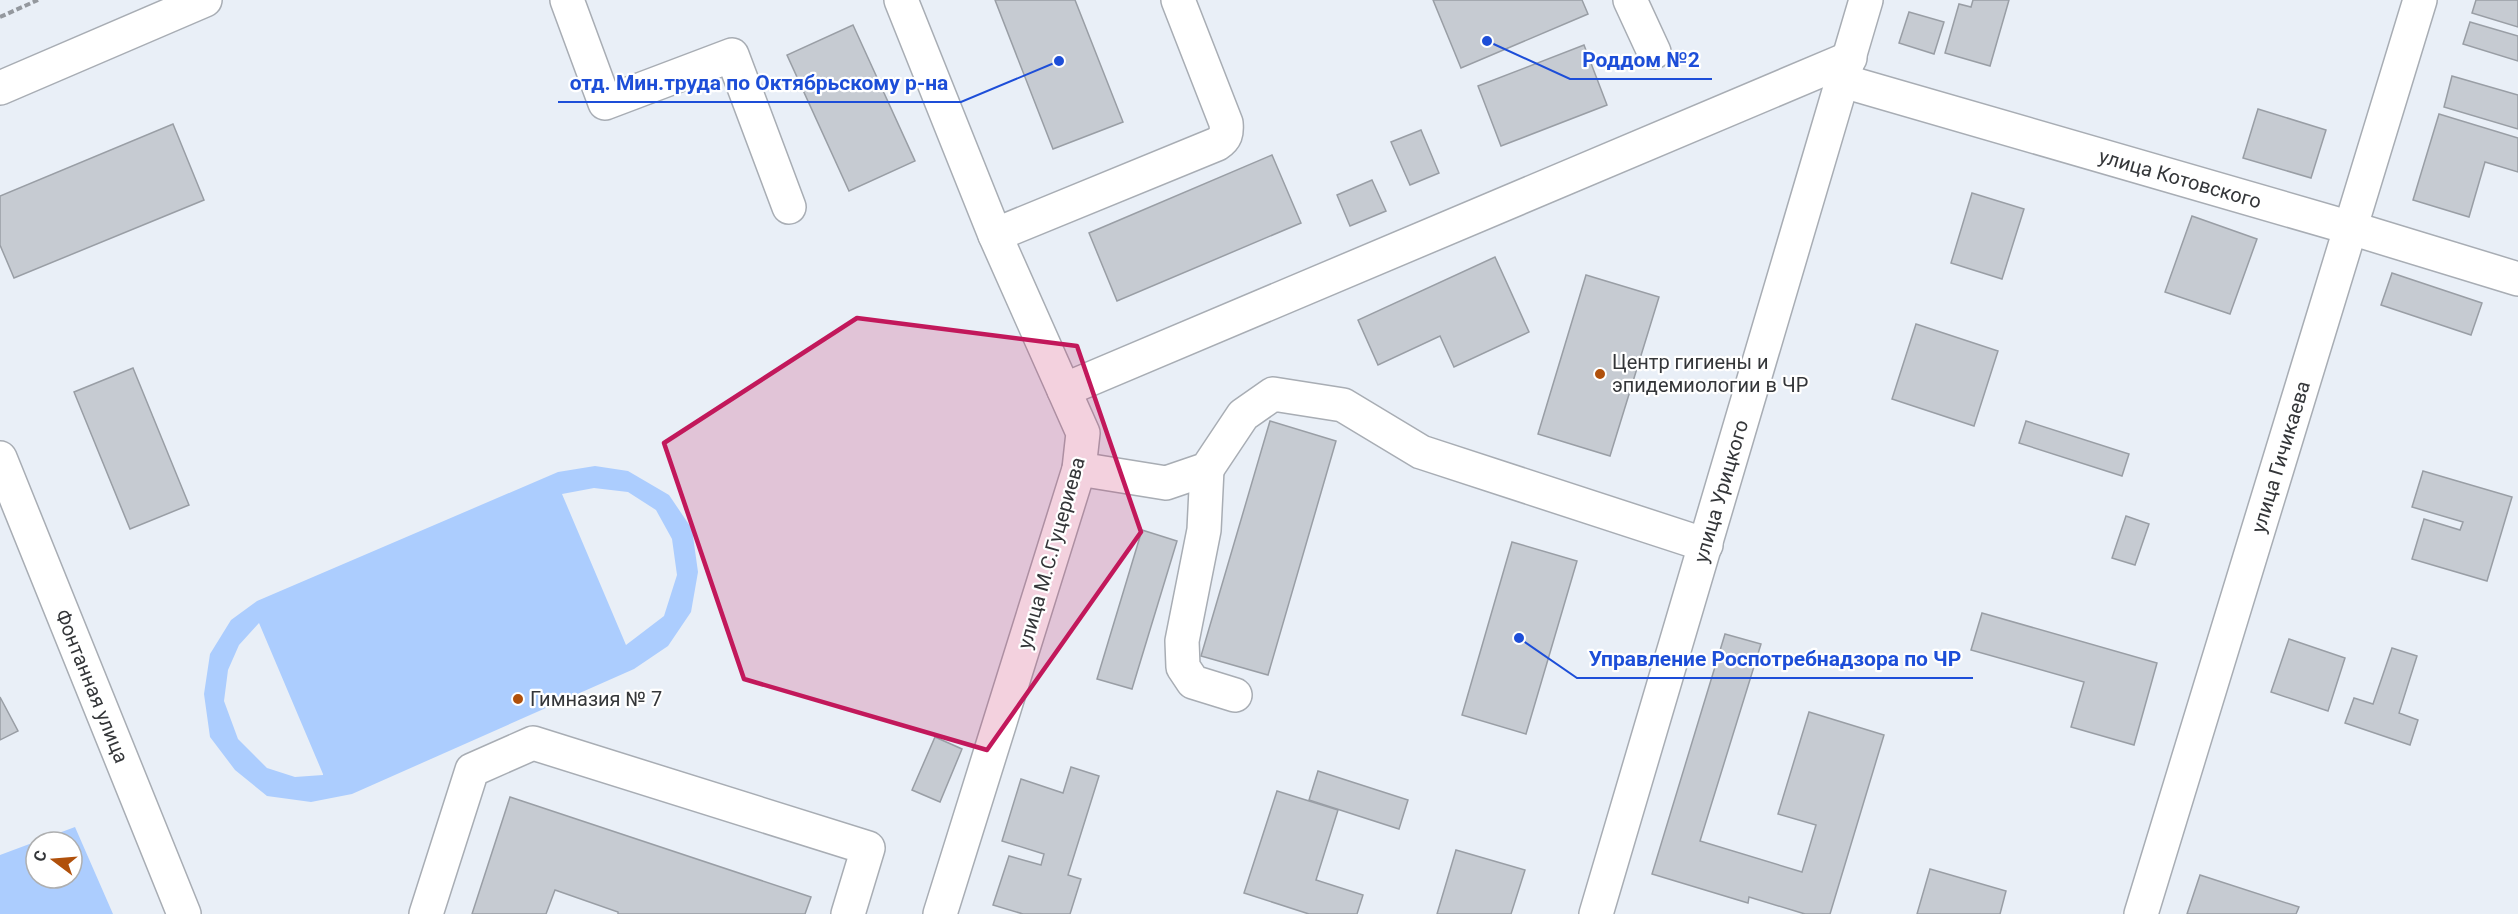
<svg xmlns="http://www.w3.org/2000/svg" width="2518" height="914" font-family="Roboto,sans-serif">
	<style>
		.green { fill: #accdfe; fill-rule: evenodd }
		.building { fill: #c6cbd2; stroke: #999ea5; stroke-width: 1.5 }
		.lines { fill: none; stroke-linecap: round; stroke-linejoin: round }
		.minor-casing { stroke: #a8adb4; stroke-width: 36 }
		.path { stroke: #94989e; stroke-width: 4; stroke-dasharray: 6 3; stroke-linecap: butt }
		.minor { stroke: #fff; stroke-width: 33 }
		.marked { fill: #c2185b; fill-opacity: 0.2; stroke: #c2185b; stroke-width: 4.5; stroke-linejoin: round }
		.poi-dot { fill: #b0500b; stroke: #fff; stroke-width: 2 }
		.labels { text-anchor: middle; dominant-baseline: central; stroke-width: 4.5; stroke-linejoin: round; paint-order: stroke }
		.street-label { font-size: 20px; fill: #343639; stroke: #fff }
		.poi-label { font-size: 20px; fill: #343639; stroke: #fff; text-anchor: start }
		.leader { fill: none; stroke: #1d4ed8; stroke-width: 2 }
		.callout-dot { fill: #1d4ed8; stroke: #fff; stroke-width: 2 }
		.callout-label { font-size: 21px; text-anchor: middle; font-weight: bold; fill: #1d4ed8; stroke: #fff; stroke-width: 4.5; stroke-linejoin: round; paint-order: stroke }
	</style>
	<rect width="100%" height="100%" fill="#e9eff7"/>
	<g class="green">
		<path d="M595,466L628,471L669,495L692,529L698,572L691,612L668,646L634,669L352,794L311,802L267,796L235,770L210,737L204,694L210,654L231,620L257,601L558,472ZM594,488L628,492L656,510L672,539L677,575L664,616L626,645L562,494ZM259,623L323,774V775L295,777L267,768L238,739L224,701L228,670L239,645Z"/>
		<path d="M75,827L113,914H0V855ZM36,842H72V878H36Z"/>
	</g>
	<g class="building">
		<path d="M995,0H1075L1123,122L1053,149Z"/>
		<path d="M1433,0H1582L1588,14L1461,68Z"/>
		<path d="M1973,0H2009L1990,66L1945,53L1959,4L1971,7Z"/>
		<path d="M2476,0H2518V27L2472,13Z"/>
		<path d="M1909,12L1944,22L1934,54L1899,43Z"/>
		<path d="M2470,22L2518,36V61L2463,44Z"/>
		<path d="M853,25L915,161L849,191L787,55Z"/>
		<path d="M1584,45L1607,105L1501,146L1478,86Z"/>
		<path d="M2452,76L2518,95V129L2444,107Z"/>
		<path d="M2258,109L2326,130L2311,178L2243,158Z"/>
		<path d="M2439,114L2518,138V172L2485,162L2469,217L2413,200Z"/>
		<path d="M173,124L204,200L14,278L0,245V196Z"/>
		<path d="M1421,130L1439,173L1410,185L1391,142Z"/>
		<path d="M1272,155L1301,223L1117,301L1089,233Z"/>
		<path d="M1372,180L1386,211L1350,226L1337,195Z"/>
		<path d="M1972,193L2024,209L2002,279L1951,263Z"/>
		<path d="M2192,216L2257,239L2230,314L2165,292Z"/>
		<path d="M1495,257L1529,332L1454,367L1440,336L1378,365L1358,320Z"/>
		<path d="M2392,273L2482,303L2471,335L2381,305Z"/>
		<path d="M1586,275L1659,297L1610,456L1538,434Z"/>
		<path d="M1916,324L1998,351L1974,426L1892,399Z"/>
		<path d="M133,368L189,505L130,529L74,392Z"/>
		<path d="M1270,421L1336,441L1268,675L1201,656Z"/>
		<path d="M2026,421L2129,454L2122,476L2019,443Z"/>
		<path d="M2423,471L2512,497L2487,581L2412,559L2424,519L2460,530L2463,522L2412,507Z"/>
		<path d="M2126,516L2149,524L2135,565L2112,558Z"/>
		<path d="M1142,530L1177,541L1132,689L1097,679Z"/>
		<path d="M1512,542L1577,561L1526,734L1462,715Z"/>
		<path d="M1982,613L2157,663L2134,745L2071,727L2084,682L1971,650Z"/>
		<path d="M1725,634L1761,644L1700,841L1802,872L1816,825L1778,814L1809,712L1884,735L1830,914H1805L1749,897L1748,903L1652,874Z"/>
		<path d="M2289,639L2345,658L2328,711L2271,692Z"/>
		<path d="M2392,648L2417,656L2399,713L2418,720L2410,745L2345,723L2354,698L2373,704Z"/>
		<path d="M0,697L18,731L0,740Z"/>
		<path d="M935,737L962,749L940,802L912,790Z"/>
		<path d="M1071,767L1099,776L1068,875L1081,879L1070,914H1023L993,905L1009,856L1041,865L1044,854L1002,841L1021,779L1063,793Z"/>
		<path d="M1318,771L1408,800L1399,829L1309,800Z"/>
		<path d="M1277,791L1338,810L1316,880L1363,895L1357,914H1309L1244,893Z"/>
		<path d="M510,797L811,897L805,914H618V912L555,890L546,914H472Z"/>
		<path d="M1456,850L1525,870L1511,914H1437Z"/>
		<path d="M1930,869L2006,891L2000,914H1917Z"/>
		<path d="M2200,875L2299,907L2296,914H2187Z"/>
	</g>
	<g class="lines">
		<defs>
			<g id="minor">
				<path d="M567,0L605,103L732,55L789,207"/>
				<path d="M901,0L995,235L1083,433L1079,469L940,914"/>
				<path d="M1630,0L1654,52"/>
				<path id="s1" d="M1843,81L2351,228L2518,279"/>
				<path d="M0,88L205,0"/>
				<path d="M995,235L1217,144C1226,138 1227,133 1226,123L1178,0"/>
				<path d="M1064,390L1850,58"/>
				<path id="s2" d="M0,458L184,914"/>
				<path d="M1079,469L1166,483L1207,469L1243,415L1273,394L1343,405L1421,452L1706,545"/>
				<path d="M1207,469L1204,530L1182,641L1183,667L1193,682L1235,695"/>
				<path d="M426,914L472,770L533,743L868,848L848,914"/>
				<path id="s3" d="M1596,914L1866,0"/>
				<path id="s4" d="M2141,914L2420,0"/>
			</g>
		</defs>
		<use href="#minor" class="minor-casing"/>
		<path class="path" d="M0,17L38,0"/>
		<use href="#minor" class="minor"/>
	</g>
	<path class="marked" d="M857,318L1077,346L1141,532L987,750L744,679L664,443Z"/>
	<g class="poi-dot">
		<circle cx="1600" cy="374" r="6"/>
		<circle cx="518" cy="699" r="6"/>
	</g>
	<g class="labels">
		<g class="street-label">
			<text stroke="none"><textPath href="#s1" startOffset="351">улица Котовского</textPath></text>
			<text stroke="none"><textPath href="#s4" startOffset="478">улица Гичикаева</textPath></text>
			<text stroke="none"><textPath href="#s3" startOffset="441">улица Урицкого</textPath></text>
			<text transform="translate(1051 553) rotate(-74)">улица М.С.Гуцериева</text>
			<text stroke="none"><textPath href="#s2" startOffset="246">Фонтанная улица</textPath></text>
		</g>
		<g class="poi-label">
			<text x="1612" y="362">Центр гигиены и<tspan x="1612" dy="23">эпидемиологии в ЧР</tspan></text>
			<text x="530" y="699">Гимназия № 7</text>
		</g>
	</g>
	<path class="leader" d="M1487 41L1570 79H1712M1059 61L961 102H558M1519 638L1577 678H1973"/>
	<g class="callout-dot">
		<circle cx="1487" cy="41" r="6"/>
		<circle cx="1059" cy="61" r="6"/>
		<circle cx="1519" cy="638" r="6"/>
	</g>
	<g class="callout-label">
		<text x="1641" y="67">Роддом №2</text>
		<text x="759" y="90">отд. Мин.труда по Октябрьскому р-на</text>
		<text x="1775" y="666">Управление Роспотребнадзора по ЧР</text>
	</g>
	<g transform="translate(54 860) rotate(286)"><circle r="28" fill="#ffffff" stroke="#aeafb0" stroke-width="1.5"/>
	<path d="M0-4.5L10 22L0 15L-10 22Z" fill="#b0500b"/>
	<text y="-9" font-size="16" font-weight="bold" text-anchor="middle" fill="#343639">С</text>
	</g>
</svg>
